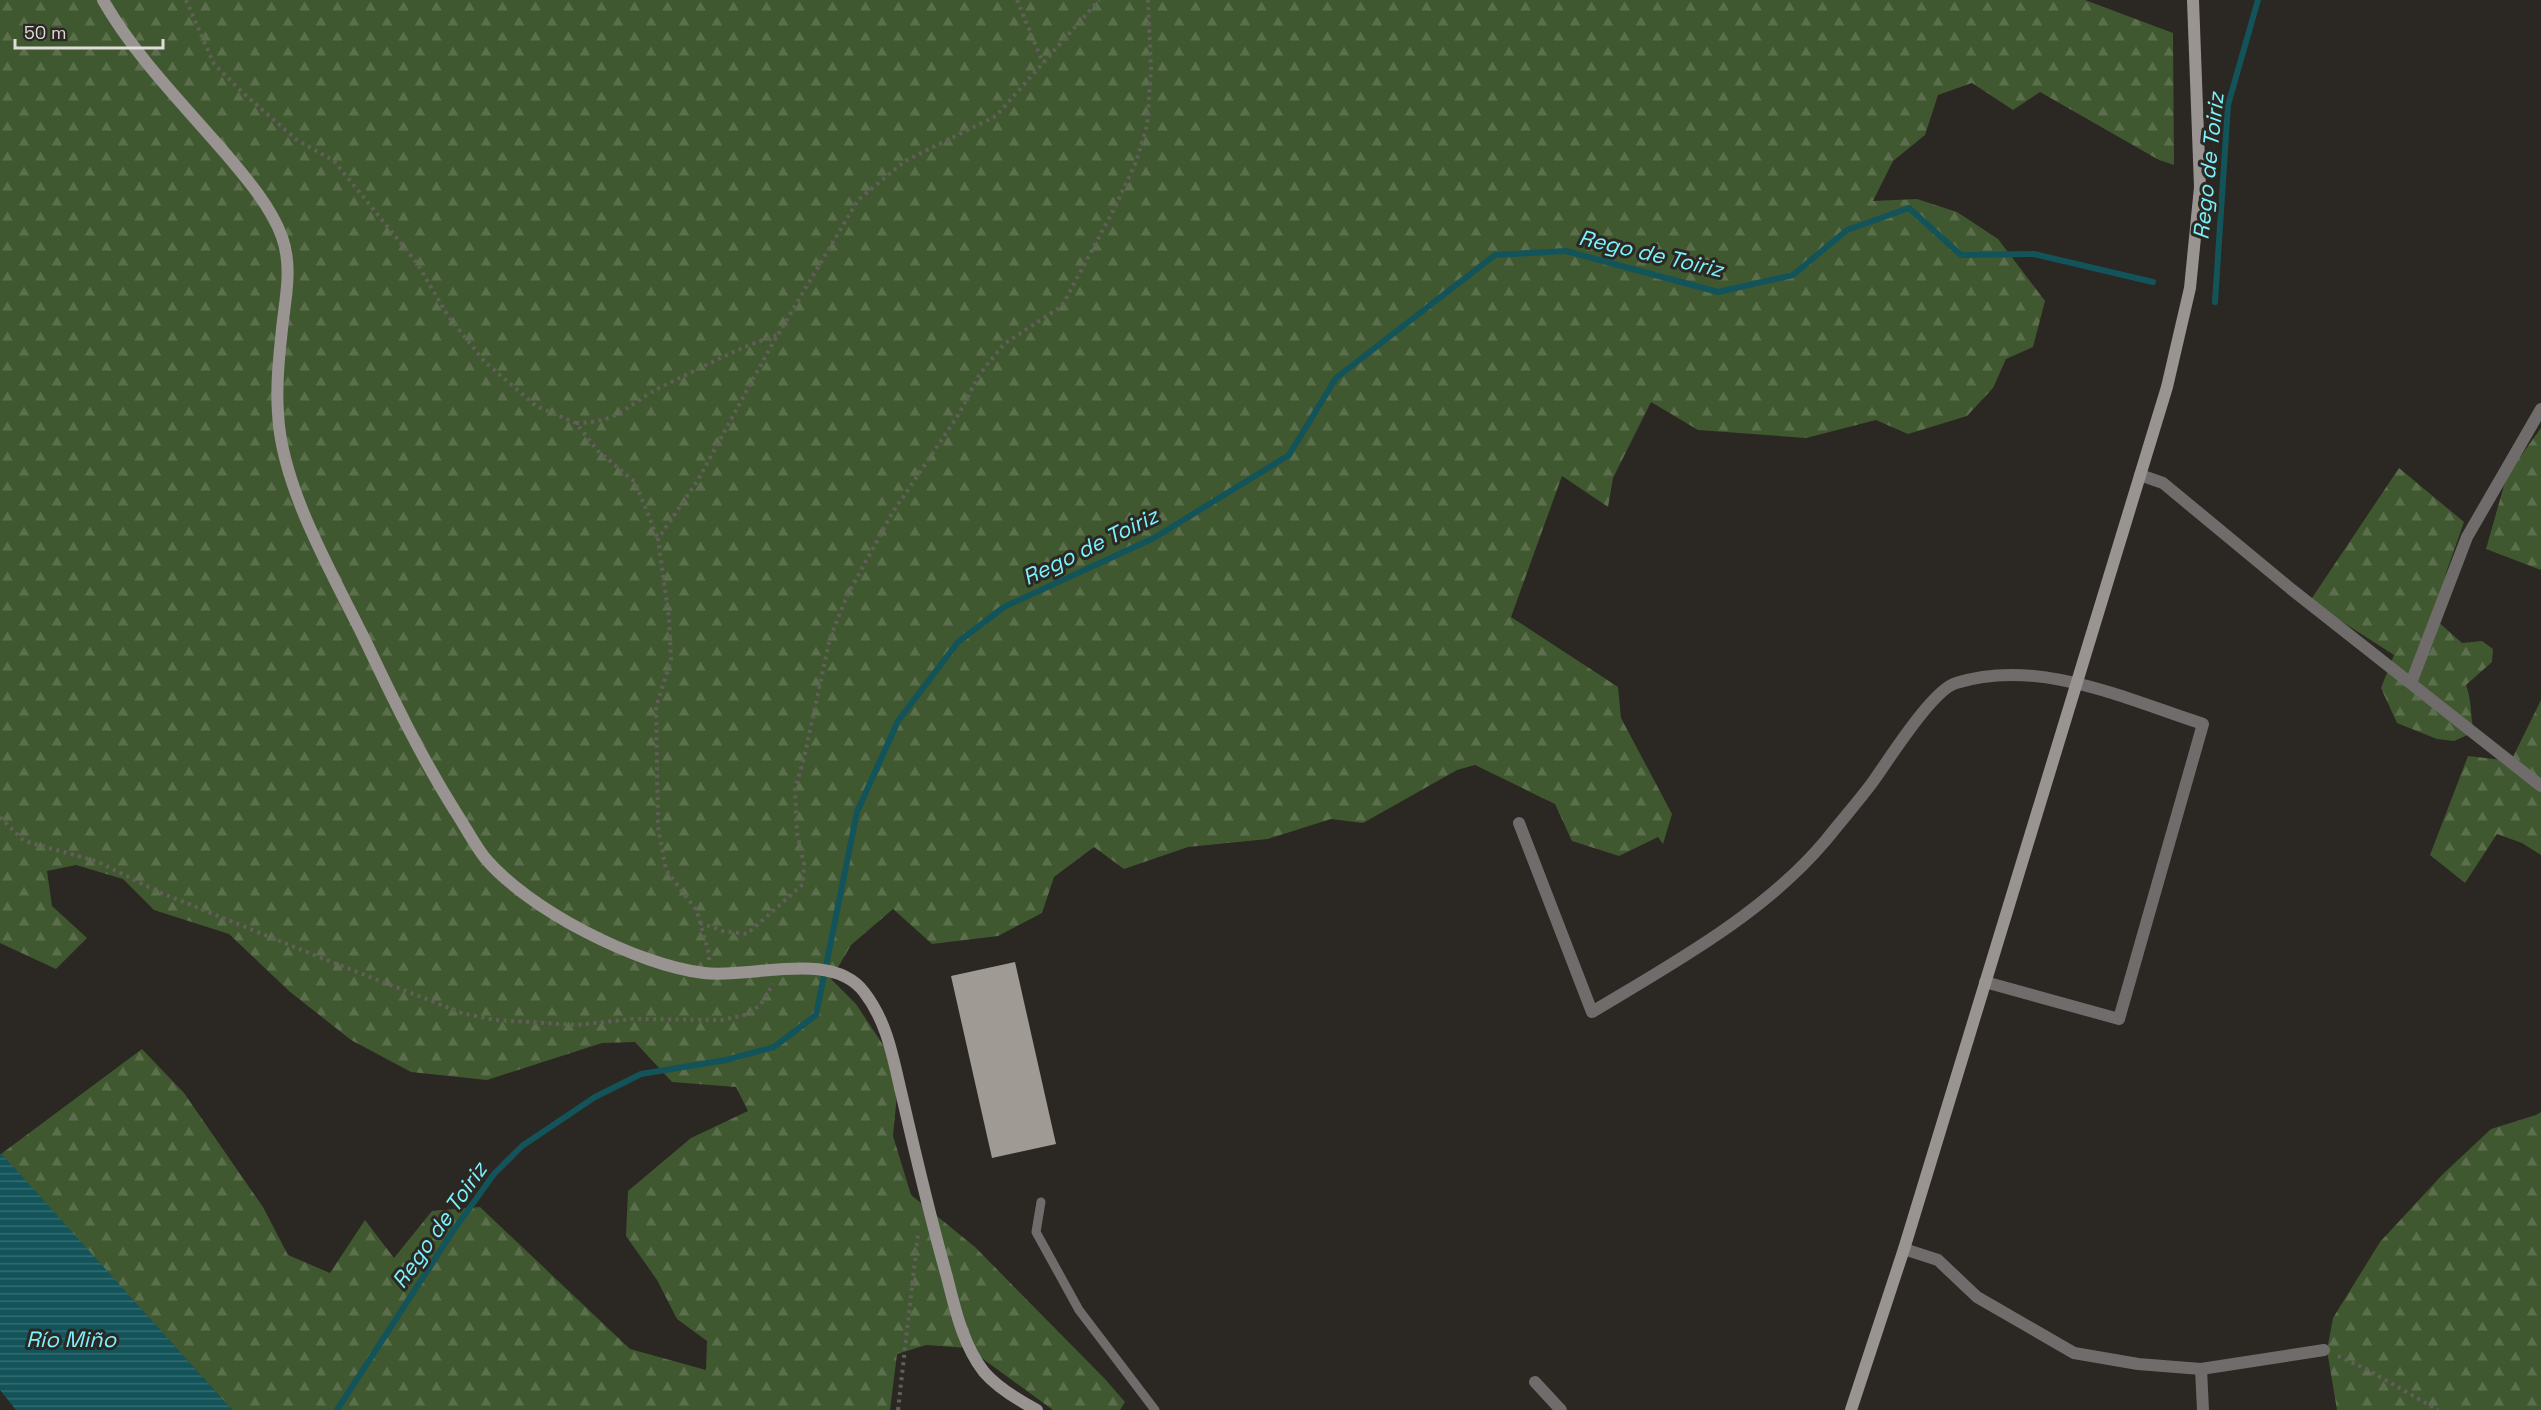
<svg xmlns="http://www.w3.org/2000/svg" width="2541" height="1410" font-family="'Space Grotesk',sans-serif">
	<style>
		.forest { fill: url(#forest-firs) }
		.water { fill: url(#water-rules) }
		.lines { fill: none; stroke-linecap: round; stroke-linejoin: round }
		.stream { stroke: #12545a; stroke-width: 6 }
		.building { fill: #a09a94 }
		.path { stroke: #625e59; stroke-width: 4; stroke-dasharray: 3 4.5; stroke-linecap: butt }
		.lane { stroke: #706c6b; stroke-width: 9 }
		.street { stroke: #706c6b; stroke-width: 12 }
		.secondary { stroke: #999391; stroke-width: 12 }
		.labels { text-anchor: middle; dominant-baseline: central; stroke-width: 6; stroke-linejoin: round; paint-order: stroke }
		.water-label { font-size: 22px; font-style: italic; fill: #7bf2fd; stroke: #2b2722 }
	</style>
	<defs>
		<pattern id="forest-firs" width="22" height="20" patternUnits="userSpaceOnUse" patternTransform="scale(1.5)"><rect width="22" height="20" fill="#405830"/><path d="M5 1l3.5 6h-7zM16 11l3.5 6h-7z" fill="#5b6f4d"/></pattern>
		<pattern id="water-rules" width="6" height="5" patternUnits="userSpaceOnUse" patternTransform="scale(1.5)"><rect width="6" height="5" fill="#12545a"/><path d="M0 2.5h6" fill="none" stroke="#346c71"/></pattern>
	</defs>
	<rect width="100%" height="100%" fill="#2b2722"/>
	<g class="forest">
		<path d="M0,0H2085L2173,33L2174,165L2159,160L2040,92L2013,110L1972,83L1938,95L1925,135L1893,161L1873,201L1917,199L1957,212L1998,239L2045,301L2033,347L2006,359L1993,388L1967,416L1908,434L1876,420L1806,438L1698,430L1651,402L1613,478L1608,507L1562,476L1511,617L1618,687L1621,718L1672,814L1663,844L1658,837L1619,856L1572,841L1555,804L1475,765L1457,770L1363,823L1331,819L1268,839L1188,847L1124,869L1094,847L1054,877L1042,913L998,936L932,944L893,909L851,945L831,979L856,1004L887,1051L897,1094L893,1136L911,1195L975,1247L1105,1379L1125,1402L1120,1410H1053L968,1348L926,1345L897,1354L890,1410H232L1,1154L142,1049L184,1093L263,1207L288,1255L330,1273L365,1220L394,1258L432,1211L480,1207L630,1349L706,1370L707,1341L677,1319L657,1280L626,1236L628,1191L691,1138L748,1111L736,1087L672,1082L635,1042L602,1043L487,1080L411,1072L351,1040L289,991L229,934L154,910L123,879L76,865L47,871L52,906L87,938L56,969L0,943Z"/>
		<path d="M2541,428V570L2486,549L2507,475Z"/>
		<path d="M2399,468L2464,522L2446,573L2435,619L2462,643L2482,641L2493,649L2492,662L2466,685C2472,700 2470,716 2474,732L2454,741L2437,739L2397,723L2381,688L2394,655L2310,601Z"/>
		<path d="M2541,700V855L2522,843L2497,834L2465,883L2430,855L2468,756L2511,761Z"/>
		<path d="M2541,1112V1410H2337L2327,1350L2333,1318L2380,1242L2442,1175L2491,1129L2536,1115Z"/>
	</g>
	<path class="water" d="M0,1153L21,1175L232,1410H16L0,1390Z"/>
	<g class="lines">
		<g class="stream">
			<path d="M2215,302L2228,105L2258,0"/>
			<path d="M337,1410L453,1231L494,1174L522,1146L595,1097L641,1074L726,1060L774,1047L816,1015L857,812L898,721L958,642L1004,607L1154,538L1289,455L1336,378L1495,255L1566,251L1718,292L1793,275L1847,230L1909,208L1961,255L2034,254L2153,282"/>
		</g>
	</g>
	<path class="building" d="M1015,962L1056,1144L992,1158L951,976Z"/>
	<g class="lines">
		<g class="path">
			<path d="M186,0L214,64L242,92L297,140L334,161L417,263L448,316L484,361L536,406L576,423L598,451L635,482L658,539"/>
			<path d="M1017,0L1043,63"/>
			<path d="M576,423C620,423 628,403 663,386C697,370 743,345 778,335"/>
			<path d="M0,817L24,841L96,861L159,892L334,963L462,1013L495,1020L577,1025L631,1019L722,1020L749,1014L761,1004L773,984"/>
			<path d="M700,923L723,931L747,934L803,884L804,864L797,833L795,789L804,758L830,638L847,596L891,515L959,414L979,375L1004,344L1062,306L1113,211L1136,162L1147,126L1151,69L1148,0"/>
			<path d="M709,960V954L697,911L666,870L658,827L656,707L671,660L669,618L658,539L698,480L770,348L858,200L905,161L996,116L1099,0"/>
			<path d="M2338,1356L2368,1370L2438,1410"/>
			<path d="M898,1410L918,1234"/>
		</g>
		<path class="lane" d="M1041,1202L1036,1232L1079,1310L1155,1410"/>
		<g class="street">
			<path d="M2140,475L2163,483L2291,589L2541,786"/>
			<path d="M2411,683L2467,537L2541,409"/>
			<path d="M1519,823L1592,1012C1672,964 1765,913 1826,840C1841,821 1857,803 1872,783C1888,761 1932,690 1956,683C2038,657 2126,699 2203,724L2119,1019L1985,982"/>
			<path d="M1904,1249L1938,1260L1977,1297L2074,1353L2138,1364L2201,1369L2324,1350"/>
			<path d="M2201,1369L2203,1410"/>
			<path d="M1535,1382L1561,1410"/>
		</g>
		<g class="secondary">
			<path d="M103,0C133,53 179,100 219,146C242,173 270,204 282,237C293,268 285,299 282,329C279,357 276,386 278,413C281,486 332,573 364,638C392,697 420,755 455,811C465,826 474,844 485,858C529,910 637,965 704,973C751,979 832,949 864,992C888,1023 893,1059 902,1096C916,1157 930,1217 947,1277C955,1309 963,1345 984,1372C996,1386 1020,1401 1037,1410"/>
			<path d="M1851,1410L1904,1249L2167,387L2190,288L2200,187L2193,0"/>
		</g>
	</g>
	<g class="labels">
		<g class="water-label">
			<text transform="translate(2208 166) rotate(-84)">Rego de Toiriz</text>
			<text transform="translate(1651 253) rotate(13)">Rego de Toiriz</text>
			<text transform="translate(1090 546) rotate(-26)">Rego de Toiriz</text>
			<text transform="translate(439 1225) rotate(-55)">Rego de Toiriz</text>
			<text x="71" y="1339">Río Miño</text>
		</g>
	</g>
	<path d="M15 39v9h148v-9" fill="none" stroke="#dfdcd9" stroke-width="3"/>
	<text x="24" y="39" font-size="18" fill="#dfdcd9" stroke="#2b2722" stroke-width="4.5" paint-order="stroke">50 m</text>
</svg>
